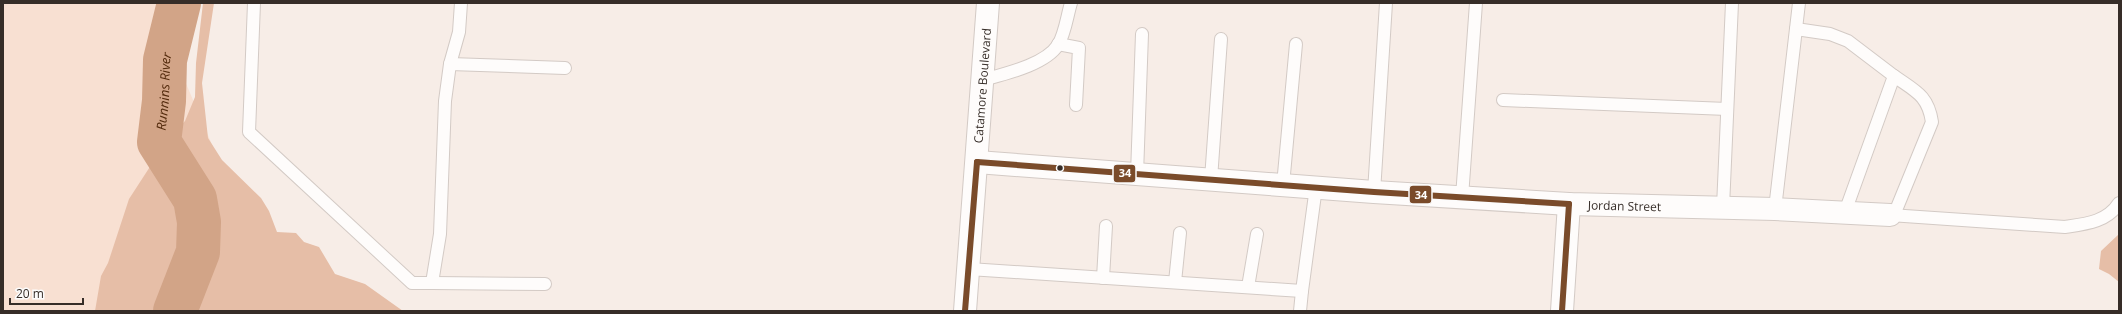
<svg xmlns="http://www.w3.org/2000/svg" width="2122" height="314" font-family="'Open Sans',sans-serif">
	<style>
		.green { fill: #f8e0d2 }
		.forest { fill: #e6bea7 }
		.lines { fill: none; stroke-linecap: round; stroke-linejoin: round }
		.river { stroke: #d2a487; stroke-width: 44 }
		.service-casing { stroke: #d3cac5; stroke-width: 14 }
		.minor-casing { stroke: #d3cac5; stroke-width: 24 }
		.service { stroke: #fefcfb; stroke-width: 12 }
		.minor { stroke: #fefcfb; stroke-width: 22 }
		.bus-1-casing { stroke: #fcfcfc; stroke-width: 9 }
		.bus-1 { stroke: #7a4b2a; stroke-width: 6 }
		.bus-dot { fill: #362d28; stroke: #fcfcfc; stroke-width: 1.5 }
		.labels { text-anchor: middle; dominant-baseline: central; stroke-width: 3; stroke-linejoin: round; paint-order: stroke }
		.street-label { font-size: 12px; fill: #362d28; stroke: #fcfcfc }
		.water-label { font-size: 13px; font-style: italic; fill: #532a0c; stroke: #fcfcfc }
		.line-badge { stroke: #fcfcfc; stroke-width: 1.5 }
		.badge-label { font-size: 11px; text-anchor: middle; font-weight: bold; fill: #fff }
	</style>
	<rect width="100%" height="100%" fill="#f7ede7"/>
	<path class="green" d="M3,3H172L176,60L216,154L213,311H3Z"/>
	<g class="forest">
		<path d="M203,3H214L202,83L208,138L222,160L261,198L269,211L277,232L296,233L304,242L319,247L335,274L365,284L403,311H95L101,276L108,263L129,199L168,139L185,121L195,97L196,63Z"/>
		<path d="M2119,234V282L2109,274L2099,269L2101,251Z"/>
	</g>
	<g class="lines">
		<path class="river" id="s1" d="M175,311L198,252L199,222L195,199L159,142L164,101L165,60L179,3"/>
		<defs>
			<g id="service">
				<path d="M254,3L249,132L412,283H432L440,234L445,101L450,64L459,32L461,3"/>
				<path d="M1796,29L1830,34L1848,41L1894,76L1845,212"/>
				<path d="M1058,44L1079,48L1076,105"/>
				<path d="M450,64L565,68"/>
				<path d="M983,80C1004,74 1045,65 1058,45C1065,34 1067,16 1071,3"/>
				<path d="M1503,100L1727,109"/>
				<path d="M1137,174L1142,34"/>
				<path d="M1211,179L1221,39"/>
				<path d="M1283,185L1296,44"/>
				<path d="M1374,192L1386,3"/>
				<path d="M1462,197L1476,3"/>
				<path d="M1723,207L1732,3"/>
				<path d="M1775,209L1799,3"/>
				<path d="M1890,215L2065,227C2086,224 2107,222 2119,203"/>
				<path d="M1894,215L1932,122C1928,95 1915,91 1894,76"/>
				<path d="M969,269L1302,291L1316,187"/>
				<path d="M1103,278L1106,226"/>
				<path d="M1175,282L1180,233"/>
				<path d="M432,283L545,284"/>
				<path d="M1248,287L1257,234"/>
				<path d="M1300,311L1302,291"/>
			</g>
			<g id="minor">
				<path id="s2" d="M977,162L1374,192L1569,204L1775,209L1890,215"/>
				<path id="s3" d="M965,311L988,3"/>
				<path d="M1562,311L1569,204"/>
			</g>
		</defs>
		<use href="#service" class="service-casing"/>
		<use href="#minor" class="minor-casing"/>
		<use href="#service" class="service"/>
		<use href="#minor" class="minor"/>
		<defs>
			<g id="bus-1">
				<path d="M977,162L1374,192L1569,204"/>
				<path d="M965,311L977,162"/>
				<path d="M1562,311L1569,204"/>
			</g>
		</defs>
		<use href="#bus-1" class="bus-1-casing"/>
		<use href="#bus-1" class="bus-1"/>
	</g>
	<circle class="bus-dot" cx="1060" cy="168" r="3.5"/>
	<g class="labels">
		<g class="street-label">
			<text stroke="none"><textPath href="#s3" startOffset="226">Catamore Boulevard</textPath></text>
			<text stroke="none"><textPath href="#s2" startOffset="649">Jordan Street</textPath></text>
		</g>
		<g class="water-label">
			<text stroke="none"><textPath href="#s1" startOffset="235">Runnins River</textPath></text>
		</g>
	</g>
	<g class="line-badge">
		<rect x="1113" y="164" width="23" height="19" rx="4" fill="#7a4b2a"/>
		<rect x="1409" y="185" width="23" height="19" rx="4" fill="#7a4b2a"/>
	</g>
	<g class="badge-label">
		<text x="1125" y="177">34</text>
		<text x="1421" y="199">34</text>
	</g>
	<rect width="2122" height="314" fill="none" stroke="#362d28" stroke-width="8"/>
	<path d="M10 298v6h73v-6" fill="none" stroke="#362d28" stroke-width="2"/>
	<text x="16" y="298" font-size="12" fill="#362d28" stroke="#fcfcfc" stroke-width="3" paint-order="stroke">20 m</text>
</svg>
